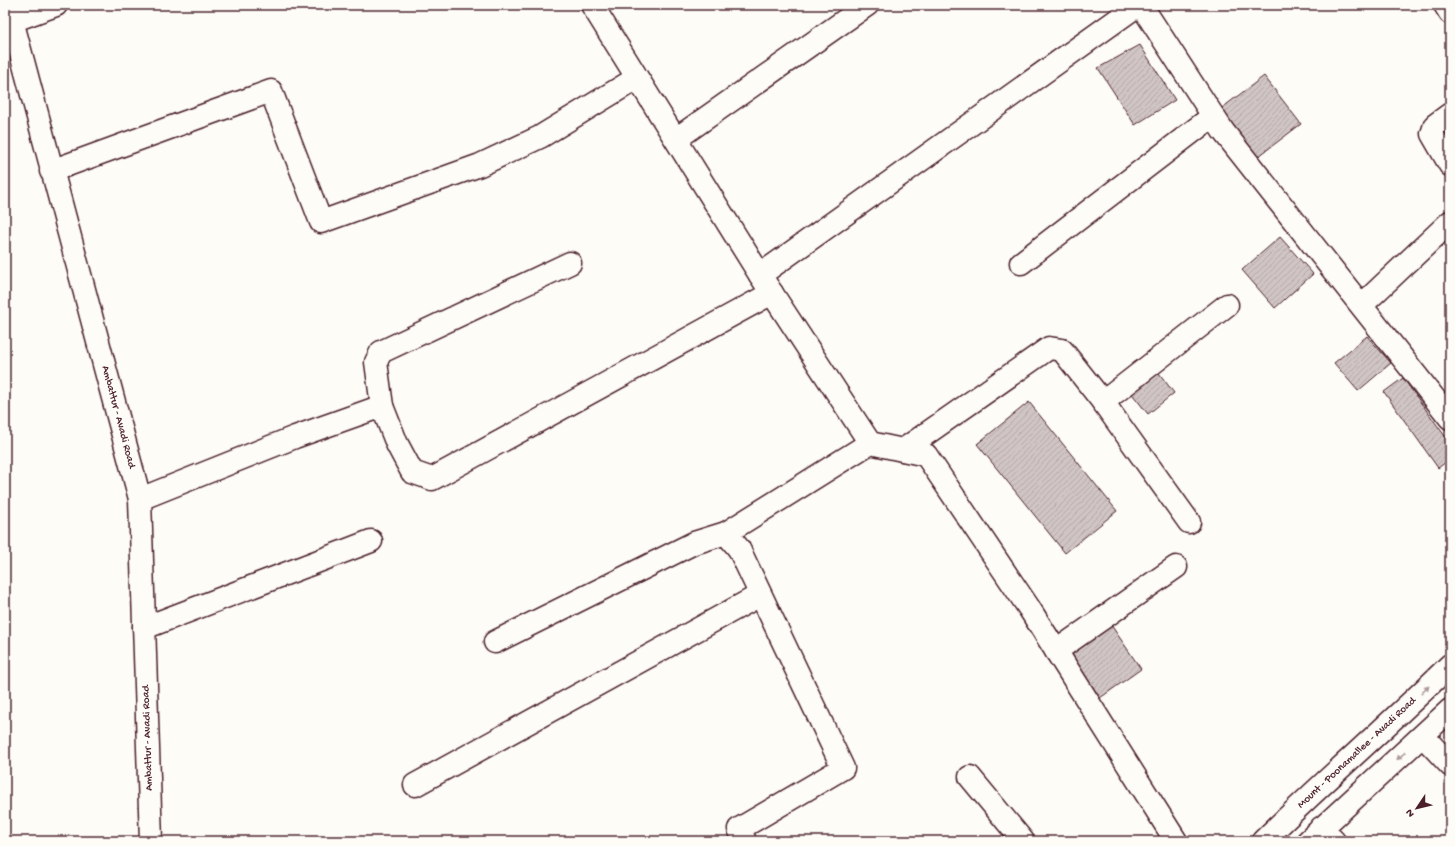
<svg xmlns="http://www.w3.org/2000/svg" width="1455" height="846" font-family="'Gochi Hand',sans-serif">
	<style>
		.building { fill: url(#building-hatch); stroke: #4a1f2b }
		.lines { fill: none; stroke-linecap: round; stroke-linejoin: round }
		.minor-casing { stroke: #4a1f2b; stroke-width: 25 }
		.tertiary-casing { stroke: #4a1f2b; stroke-width: 25 }
		.primary-casing { stroke: #4a1f2b; stroke-width: 25 }
		.minor { stroke: #fdfcf7; stroke-width: 22 }
		.tertiary { stroke: #fdfcf7; stroke-width: 22 }
		.primary { stroke: #fdfcf7; stroke-width: 22 }
		.oneway { fill: #ac999b }
		.labels { text-anchor: middle; dominant-baseline: central; stroke-width: 3.5; stroke-linejoin: round; paint-order: stroke }
		.street-label { font-size: 11px; fill: #4a1f2b; stroke: #fdfcf7 }
	</style>
	<defs>
		<pattern id="building-hatch" width="6" height="6" patternUnits="userSpaceOnUse"><rect width="6" height="6" fill="#d0c5c4"/><path d="M-1 1l2-2M0 6l6-6M5 7l2-2" fill="none" stroke="#b4a9a9"/></pattern>
	</defs>
	<rect width="100%" height="100%" fill="#fdfcf7"/>
	<filter id="ink" filterUnits="userSpaceOnUse"><feTurbulence type="fractalNoise" baseFrequency=".025" numOctaves="2"/><feDisplacementMap in="SourceGraphic" scale="8" xChannelSelector="R" yChannelSelector="G"/><feConvolveMatrix kernelMatrix="1 2 1 2 8 2 1 2 1" color-interpolation-filters="sRGB"/></filter>
	<g filter="url(#ink)">
		<g class="building">
			<path d="M1140,45L1175,100L1135,125L1098,68Z"/>
			<path d="M1264,76L1301,124L1255,159L1218,111Z"/>
			<path d="M1280,237L1313,274L1275,308L1242,270Z"/>
			<path d="M1367,336L1391,363L1358,391L1334,363Z"/>
			<path d="M1156,369L1174,393L1148,414L1129,390Z"/>
			<path d="M1403,378L1450,443V459L1438,468L1384,392Z"/>
			<path d="M1029,402L1117,511L1065,553L977,444Z"/>
			<path d="M1111,625L1141,669L1100,698L1070,654Z"/>
		</g>
		<g class="lines">
			<defs>
				<g id="minor">
					<path d="M592,5L760,275"/>
					<path d="M1138,5L760,275L870,443L926,455L1029,608L1176,841"/>
					<path d="M1141,5L1223,131L1450,418"/>
					<path d="M1445,5L1450,13"/>
					<path d="M12,21L56,5"/>
					<path d="M1450,114L1435,125L1432,134L1450,165"/>
					<path d="M676,139L867,5"/>
					<path d="M51,171L271,91L321,222L480,165L540,137L637,78"/>
					<path d="M1021,263L1213,116"/>
					<path d="M1362,305L1450,222"/>
					<path d="M1103,402L1227,305"/>
					<path d="M382,406L376,362L381,352L570,263"/>
					<path d="M903,450L1049,348L1062,350L1103,402L1189,522"/>
					<path d="M140,499L295,437L382,406L397,444L412,472L432,479L772,293"/>
					<path d="M726,533L870,443"/>
					<path d="M144,628L371,541"/>
					<path d="M495,642L694,543L726,533L739,549L843,768L739,829L745,841"/>
					<path d="M1056,651L1176,567"/>
					<path d="M1423,736L1450,765"/>
					<path d="M970,777L1023,841"/>
					<path d="M415,785L760,595"/>
					<path d="M1321,828L1334,841"/>
				</g>
				<path id="tertiary" d="M8,5L140,499L151,841"/>
				<g id="primary">
					<path d="M1263,841C1324,781 1389,725 1450,665"/>
					<path d="M1308,841L1450,710"/>
				</g>
			</defs>
			<use href="#minor" class="minor-casing"/>
			<use href="#tertiary" class="tertiary-casing"/>
			<use href="#primary" class="primary-casing"/>
			<use href="#minor" class="minor"/>
			<use href="#tertiary" class="tertiary"/>
			<use href="#primary" class="primary"/>
		</g>
		<defs><path id="oneway-solid" d="M-6-.8H1V-3.2L6.5 0L1 3.2V.8H-6Z"/></defs>
		<g class="oneway">
			<use href="#oneway-solid" transform="translate(1425 690) rotate(-45)"/>
			<use href="#oneway-solid" transform="translate(1401 756) rotate(138)"/>
		</g>
	</g>
	<g class="labels">
		<g class="street-label">
			<text transform="translate(118 417) rotate(75)">Ambattur - Avadi Road</text>
			<text transform="translate(148 738) rotate(-92)">Ambattur - Avadi Road</text>
			<text transform="translate(1357 753) rotate(-43)">Mount - Poonamallee - Avadi Road</text>
		</g>
	</g>
	<rect width="1455" height="846" fill="none" stroke="#fdfcf7" stroke-width="20"/>
	<rect x="10" y="10" width="1435" height="826" fill="none" stroke="#4a1f2b" stroke-width="1.5" filter="url(#ink)"/>
	<g transform="translate(1417 808) rotate(235)" stroke="#fdfcf7" stroke-width="3" paint-order="stroke">
	<path d="M0-3L7 15L0 10L-7 15Z" fill="#4a1f2b"/>
	<text y="-6" font-size="11" font-weight="bold" text-anchor="middle" fill="#4a1f2b">N</text>
	</g>
</svg>
